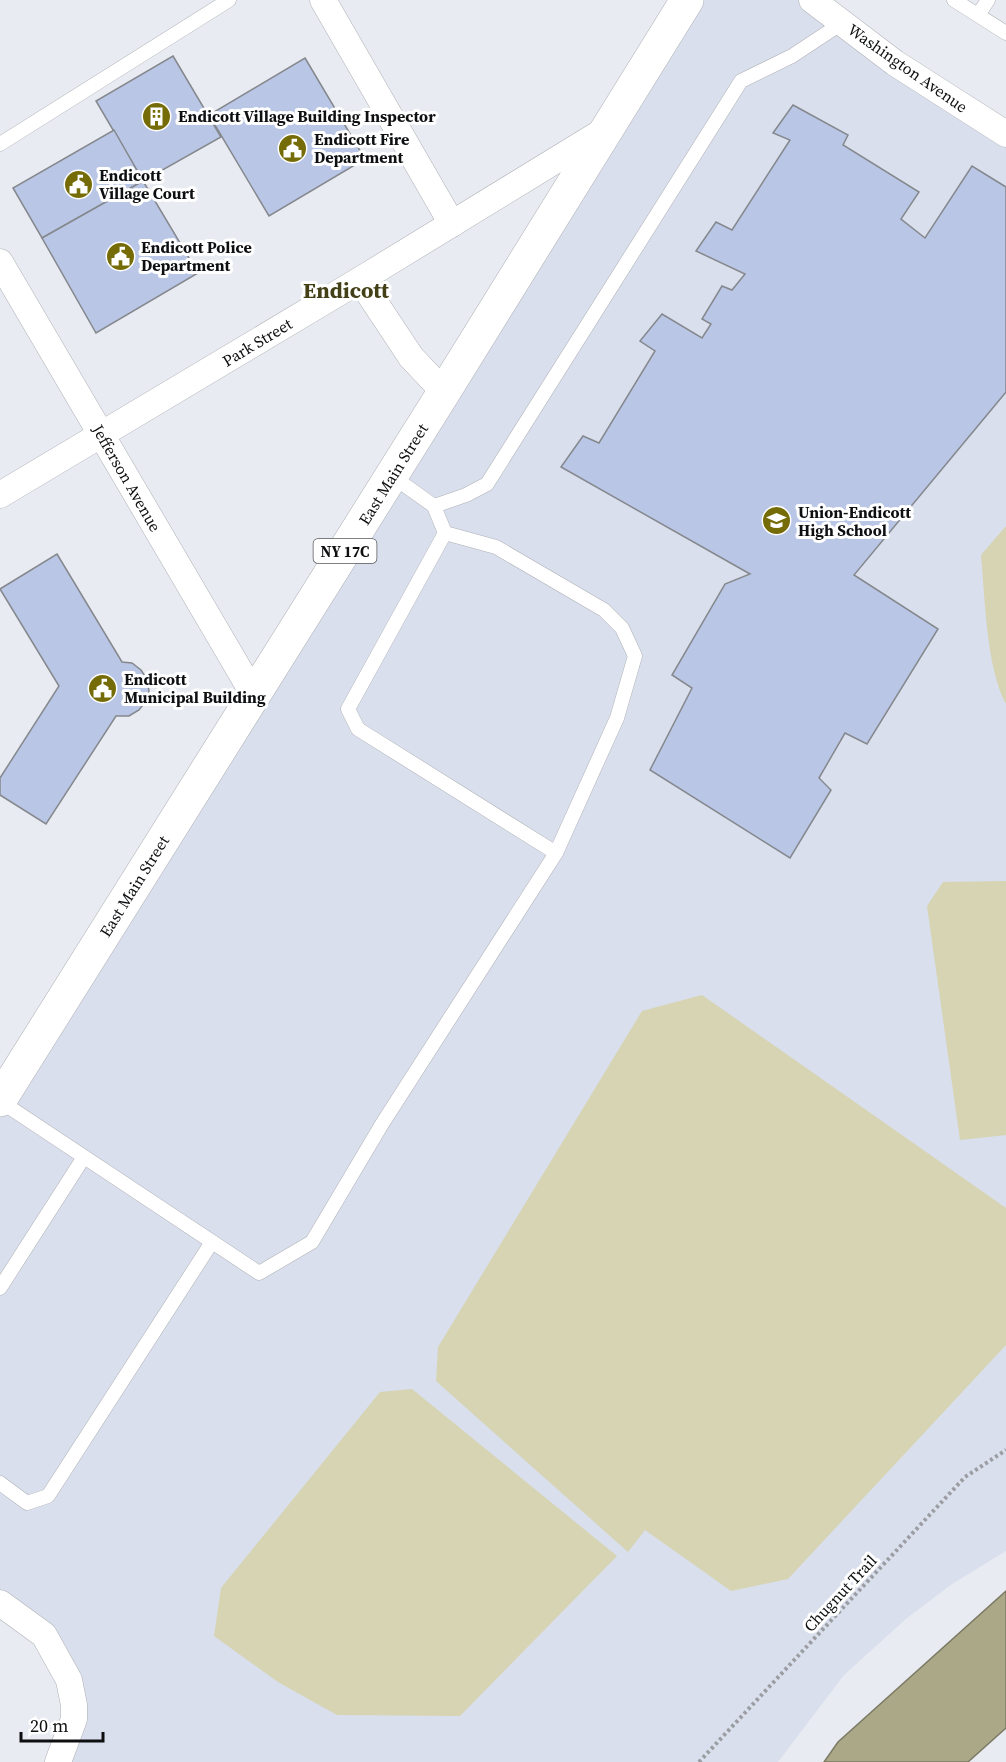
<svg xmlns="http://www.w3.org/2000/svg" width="1006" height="1762" font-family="'Source Serif 4',serif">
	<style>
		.built { fill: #d9dfec }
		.pitch { fill: #d6d4b2 }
		.water { fill: #aba888; stroke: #7c7a64; stroke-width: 1.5 }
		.building { fill: #b9c6e5; stroke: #85888d; stroke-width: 1.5 }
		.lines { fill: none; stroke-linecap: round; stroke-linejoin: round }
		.lane-casing { stroke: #afb1b7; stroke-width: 15 }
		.street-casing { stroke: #afb1b7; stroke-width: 27 }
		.primary-casing { stroke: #afb1b7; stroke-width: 34 }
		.path { stroke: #9b9da2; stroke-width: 4; stroke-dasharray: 3 3; stroke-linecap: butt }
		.lane { stroke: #fff; stroke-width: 14 }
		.street { stroke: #fff; stroke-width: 26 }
		.primary { stroke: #fff; stroke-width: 33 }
		.labels { text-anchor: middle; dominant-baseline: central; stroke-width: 6; stroke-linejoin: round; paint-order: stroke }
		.shield { fill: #fff; stroke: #565758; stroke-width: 1.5 }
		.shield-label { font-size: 15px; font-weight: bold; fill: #0e0f11 }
		.street-label { font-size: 16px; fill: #0e0f11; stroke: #fff }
		.poi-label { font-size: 16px; font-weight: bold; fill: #0e0f11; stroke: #fff; text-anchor: start }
		.district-label { font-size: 22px; font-weight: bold; fill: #433f16; stroke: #fff }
	</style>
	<rect width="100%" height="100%" fill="#e8ebf1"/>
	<path class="built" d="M687,0H812L1006,134V1551L952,1584L907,1618L844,1675L778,1762H61L69,1680L0,1603V1100Z"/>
	<g class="pitch">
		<path d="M1006,526V704C986,667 985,597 981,555Z"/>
		<path d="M1006,881V1135L960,1140L927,906L943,882Z"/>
		<path d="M702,995L1006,1208V1345L788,1579L731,1591L645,1530L628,1552L436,1381L438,1347L642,1011Z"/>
		<path d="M412,1389L617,1556L460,1716L337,1715L278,1682L214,1636L221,1588L380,1392Z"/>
	</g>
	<path class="water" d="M1006,1591V1728L968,1762H824L838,1742Z"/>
	<g class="building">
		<path d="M173,56L221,137L143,181L96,101Z"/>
		<path d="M305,58L365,159L269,216L209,115Z"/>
		<path d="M793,105L848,135L843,145L919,192L901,219L925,238L972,166L1006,187V392L854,575L938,629L867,744L845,733L819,778L831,790L790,858L650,770L692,688L672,675L725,584L750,574L561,467L583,436L599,443L655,351L640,341L662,314L702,338L711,324L702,319L722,286L732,290L745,274L696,251L716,222L732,230L790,140L773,133Z"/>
		<path d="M114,130L143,181L42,238L13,188Z"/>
		<path d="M143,181L198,273L96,333L42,238Z"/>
		<path d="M57,554L122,662L132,663L141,670L147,679L149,691L146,701L139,710L129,716H116L46,824L0,795V778L59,686L0,589Z"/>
	</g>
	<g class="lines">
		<defs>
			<g id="lane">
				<path d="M954,0L1006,33"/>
				<path d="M978,15L988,0"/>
				<path d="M0,144L229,0"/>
				<path d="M392,476L434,506L445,533L348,709L358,729L556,853"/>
				<path d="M434,506L466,495L487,484L741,81L792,56L842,23"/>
				<path d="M0,1101L259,1273L312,1242L382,1124L556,853L617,718L635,656L622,628L604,610L496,547L445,533"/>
				<path d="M0,1288L84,1157"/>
				<path d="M0,1483L27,1503L48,1496L212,1242"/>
			</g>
			<g id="street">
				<path d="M323,0L452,224"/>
				<path d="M812,0L895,63L1006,134"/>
				<path d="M0,262L254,695"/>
				<path d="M360,280L411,357L444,392"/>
				<path d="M0,495L360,280L605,130"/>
				<path d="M0,1603L44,1635L69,1680L74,1705V1719L58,1762"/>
			</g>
			<path id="primary" d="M0,1100L444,392L687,0"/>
		</defs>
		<use href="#lane" class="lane-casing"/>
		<use href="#street" class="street-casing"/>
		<use href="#primary" class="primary-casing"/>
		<path class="path" d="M699,1762L965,1477L1006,1450"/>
		<use href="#lane" class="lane"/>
		<use href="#street" class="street"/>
		<use href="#primary" class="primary"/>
	</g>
	<defs>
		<symbol id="building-disc" viewBox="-11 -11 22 22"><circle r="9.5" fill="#756c08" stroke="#fff"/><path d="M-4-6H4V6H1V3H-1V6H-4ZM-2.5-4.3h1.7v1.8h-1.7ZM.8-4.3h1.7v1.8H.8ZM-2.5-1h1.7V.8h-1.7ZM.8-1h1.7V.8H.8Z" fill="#fff"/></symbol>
		<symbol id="civic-disc" viewBox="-11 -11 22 22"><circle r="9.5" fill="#756c08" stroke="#fff"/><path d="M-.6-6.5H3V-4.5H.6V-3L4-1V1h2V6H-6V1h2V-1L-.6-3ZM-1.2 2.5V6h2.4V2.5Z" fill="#fff"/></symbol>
		<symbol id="school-disc" viewBox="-11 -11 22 22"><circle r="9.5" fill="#756c08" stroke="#fff"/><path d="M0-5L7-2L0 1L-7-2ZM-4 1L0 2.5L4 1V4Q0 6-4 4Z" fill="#fff"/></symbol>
	</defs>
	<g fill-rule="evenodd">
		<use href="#building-disc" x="140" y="100" width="33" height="33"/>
		<use href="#civic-disc" x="276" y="132" width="33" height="33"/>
		<use href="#civic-disc" x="62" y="168" width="33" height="33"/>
		<use href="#civic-disc" x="104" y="240" width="33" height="33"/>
		<use href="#school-disc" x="760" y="504" width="33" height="33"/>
		<use href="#civic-disc" x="86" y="672" width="33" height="33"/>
	</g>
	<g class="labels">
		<rect class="shield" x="313.5" y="539" width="63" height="24" rx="4.5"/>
		<g class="shield-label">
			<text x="345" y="551">NY 17C</text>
		</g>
		<g class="street-label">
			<text transform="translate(908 68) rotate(35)">Washington Avenue</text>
			<text transform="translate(257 342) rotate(-31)">Park Street</text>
			<text transform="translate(393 474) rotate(-58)">East Main Street</text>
			<text transform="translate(127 478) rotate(60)">Jefferson Avenue</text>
			<text transform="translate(134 886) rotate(-58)">East Main Street</text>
			<text transform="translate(840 1593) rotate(-47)">Chugnut Trail</text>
		</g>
		<g class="poi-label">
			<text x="178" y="116">Endicott Village Building Inspector</text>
			<text x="314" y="139">Endicott Fire<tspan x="314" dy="18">Department</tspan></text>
			<text x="99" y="175">Endicott<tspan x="99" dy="18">Village Court</tspan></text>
			<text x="141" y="247">Endicott Police<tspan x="141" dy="18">Department</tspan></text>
			<text x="798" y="512">Union-Endicott<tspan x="798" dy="18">High School</tspan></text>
			<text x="124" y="679">Endicott<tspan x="124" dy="18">Municipal Building</tspan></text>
		</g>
		<g class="district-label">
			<text x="346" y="290">Endicott</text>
		</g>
	</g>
	<path d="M21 1732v9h82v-9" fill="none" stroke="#0e0f11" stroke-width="3"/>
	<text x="30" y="1732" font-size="18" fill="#0e0f11" stroke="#ffffff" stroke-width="4.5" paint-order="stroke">20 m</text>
</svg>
